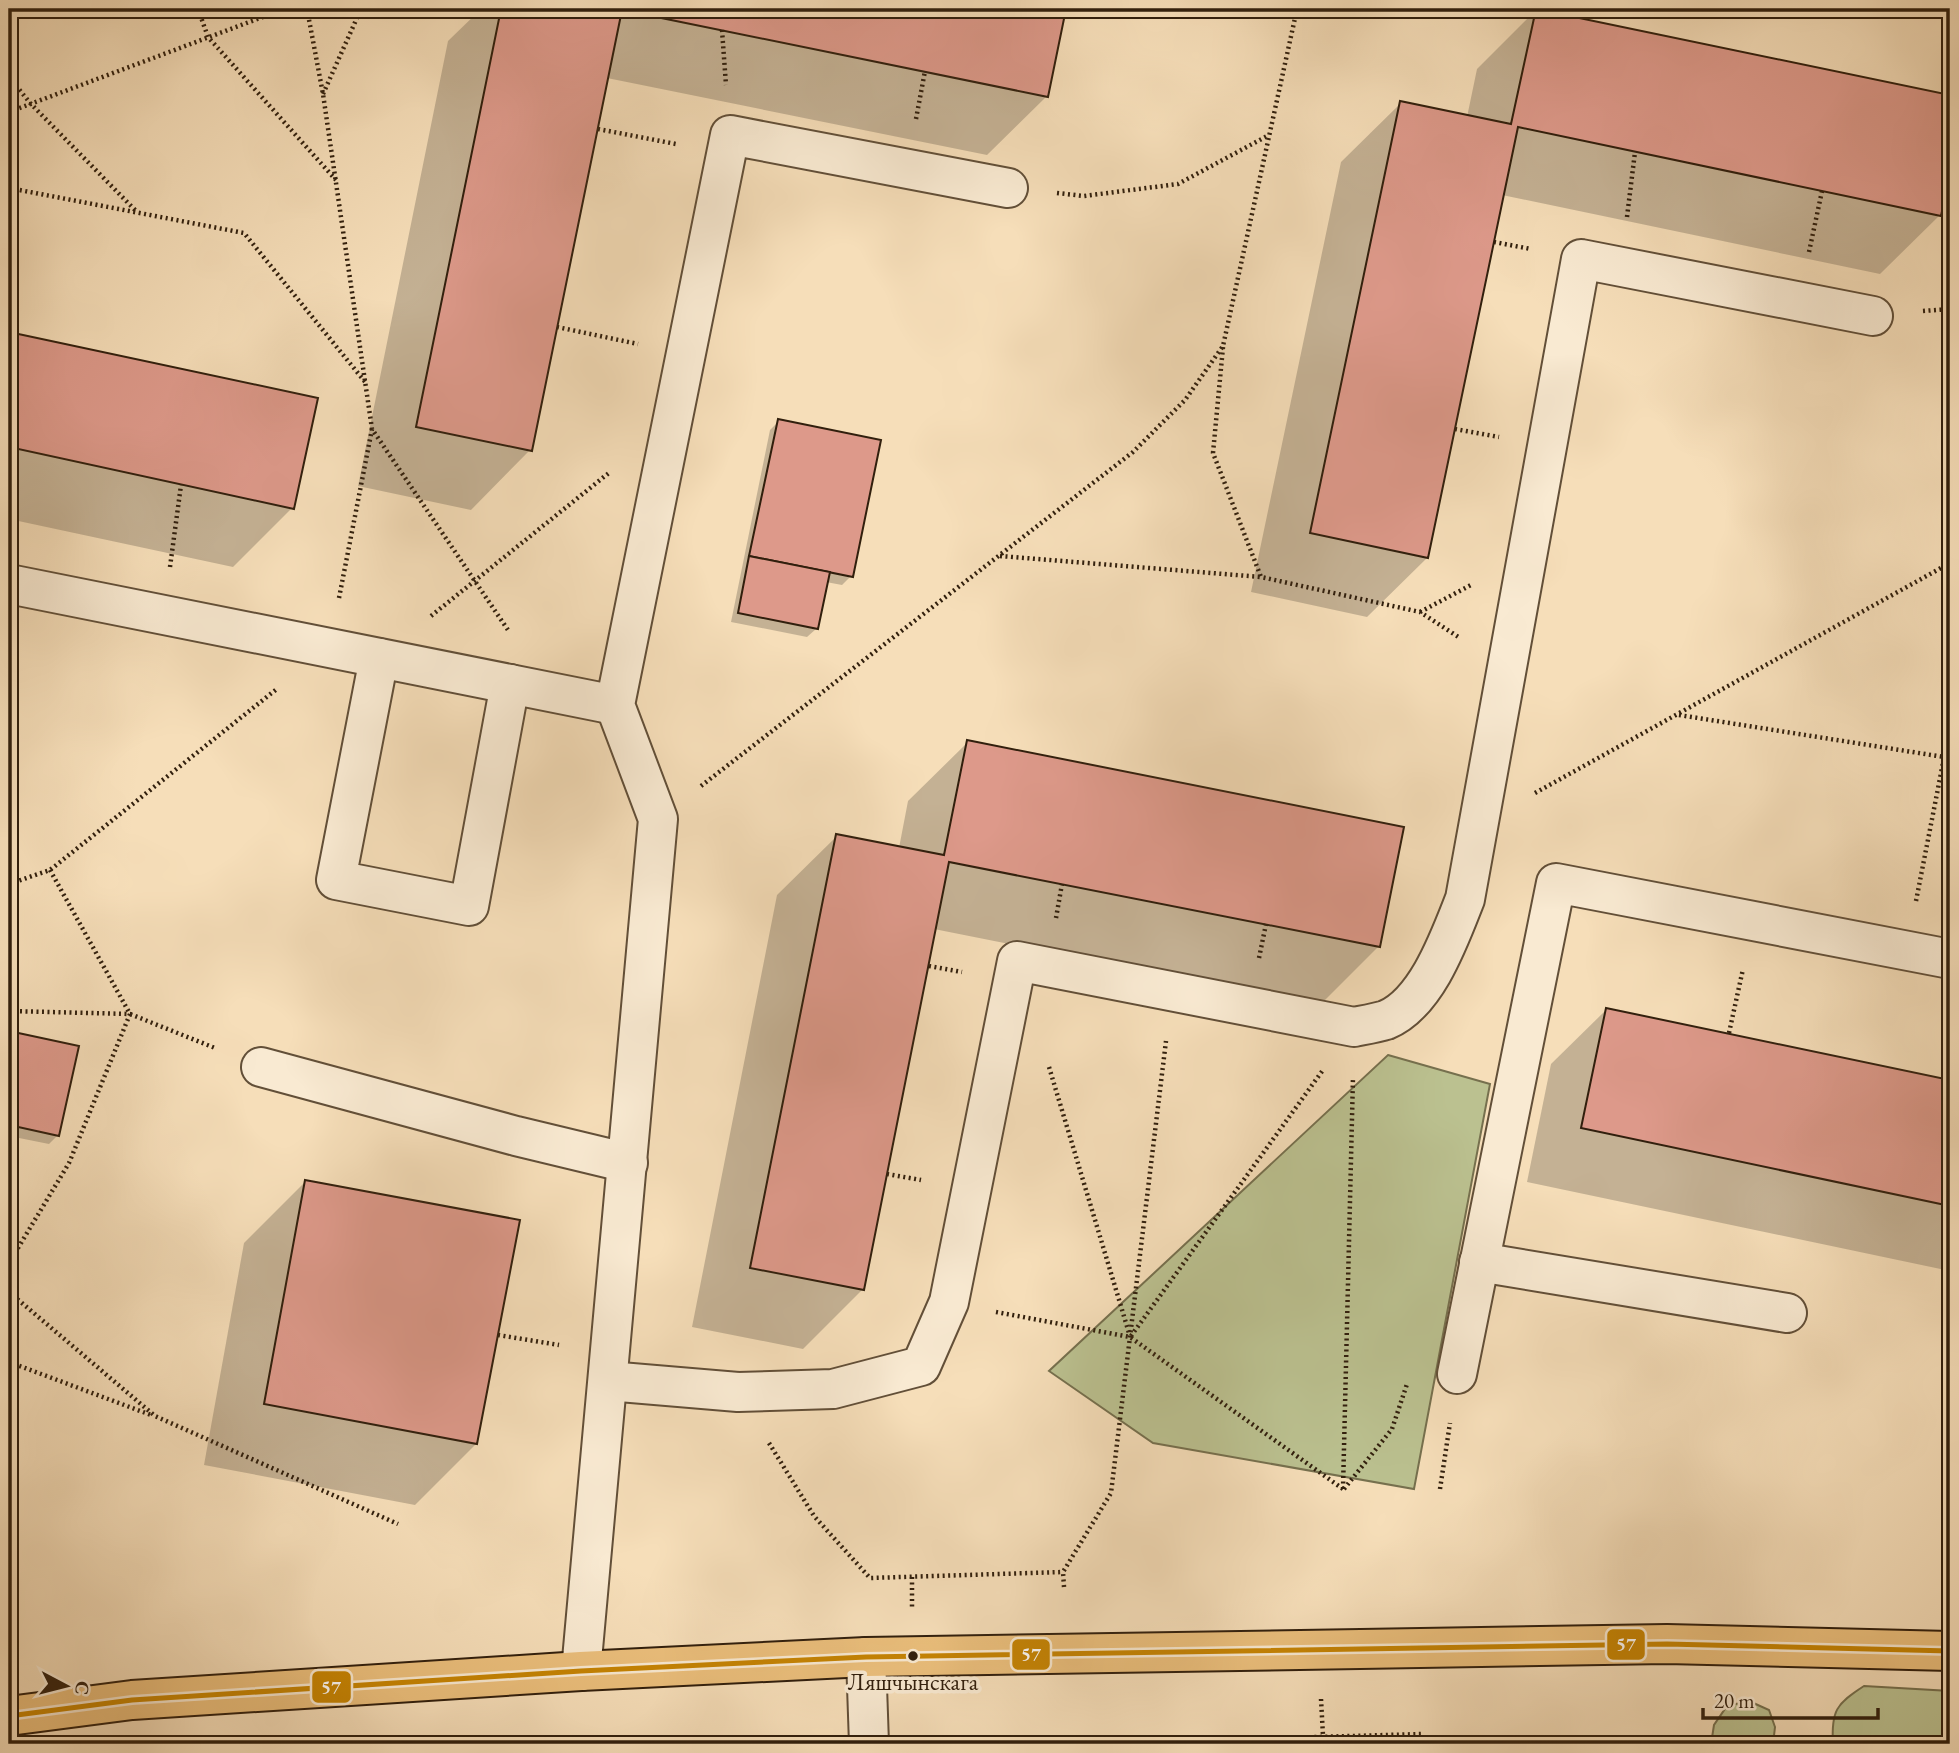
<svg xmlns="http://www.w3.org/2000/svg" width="1959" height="1753" font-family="'EB Garamond',serif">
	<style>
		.green { fill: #bbc190; stroke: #76704e; stroke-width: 2 }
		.shadow { fill: #0003 }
		.building { fill: #dd998a; stroke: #311f0d; stroke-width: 2 }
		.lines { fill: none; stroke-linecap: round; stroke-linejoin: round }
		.minor-casing { stroke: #624f38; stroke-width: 42 }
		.major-casing { stroke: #311f0d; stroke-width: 42 }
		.path { stroke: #311f0d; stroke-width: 4.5; stroke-dasharray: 2 3.5; stroke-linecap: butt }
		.minor { stroke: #f9ead2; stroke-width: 38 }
		.major { stroke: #ebbf7c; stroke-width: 38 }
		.bus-1-casing { stroke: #f9ead2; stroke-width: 10 }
		.bus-1 { stroke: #c68403; stroke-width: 5 }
		.bus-dot { fill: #311f0d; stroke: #f9ead2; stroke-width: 2.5 }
		.labels { text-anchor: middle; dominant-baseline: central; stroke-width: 7; stroke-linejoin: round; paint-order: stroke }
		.bus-label { font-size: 24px; fill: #311f0d; stroke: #f9ead2 }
		.line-badge { stroke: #f9ead2; stroke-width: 2.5 }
		.badge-label { font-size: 19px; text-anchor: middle; font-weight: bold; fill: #fff }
	</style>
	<rect width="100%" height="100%" fill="#f6deb9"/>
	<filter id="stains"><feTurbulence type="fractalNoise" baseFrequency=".00286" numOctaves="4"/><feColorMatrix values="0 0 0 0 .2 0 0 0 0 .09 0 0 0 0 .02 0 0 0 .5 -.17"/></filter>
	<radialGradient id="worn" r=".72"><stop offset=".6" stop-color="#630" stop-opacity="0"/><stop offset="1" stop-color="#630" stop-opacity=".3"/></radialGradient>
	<g class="green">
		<path d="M1388,1055L1490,1084L1414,1489L1153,1443L1049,1371Z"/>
		<path d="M1864,1686L1950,1691V1744H1833C1831,1711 1836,1704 1864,1686Z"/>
		<path d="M1749,1701L1769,1710L1775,1727L1773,1744H1711L1714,1725L1727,1706Z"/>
	</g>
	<g class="shadow">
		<path d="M481,9H1064L1047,96L987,155L607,78L530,450L471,510L358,486L448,41Z"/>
		<path d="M1537,9L1950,96V165L1940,215L1880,274L1502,195L1427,558L1367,617L1251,592L1341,162L1401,103L1467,117L1477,69Z"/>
		<path d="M9,334L316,400L292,508L233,567L9,519Z"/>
		<path d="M779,421L851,576L842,585L826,582L816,629L807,637L731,622L770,430Z"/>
		<path d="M968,742L1379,946L1319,1006L934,929L863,1289L803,1349L692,1327L777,895L837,836L899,848L908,801Z"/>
		<path d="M1606,1010L1950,1082V1271L1527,1182L1551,1064Z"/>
		<path d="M9,1033L77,1048L57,1136L49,1144L9,1136Z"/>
		<path d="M305,1182L476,1444L415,1505L204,1465L244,1243Z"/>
	</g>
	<g class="building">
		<path d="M501,9H1066L1048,97L622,10L532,451L416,427Z"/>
		<path d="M1536,9L1950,95V174L1941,216L1518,127L1428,558L1310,533L1400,101L1511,124Z"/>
		<path d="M9,332L318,398L294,509L9,447Z"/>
		<path d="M778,419L881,440L853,577L749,556Z"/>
		<path d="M749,556L830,572L818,629L738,613Z"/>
		<path d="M967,740L1404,827L1380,947L949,862L864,1290L750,1268L836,834L944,855Z"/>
		<path d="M1606,1008L1950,1080V1206L1581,1128Z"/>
		<path d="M9,1031L79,1046L59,1136L9,1125Z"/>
		<path d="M305,1180L520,1220L477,1444L264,1404Z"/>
	</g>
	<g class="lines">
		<defs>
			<g id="minor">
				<path d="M9,584L615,705"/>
				<path d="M379,658L336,880L469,906L510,684"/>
				<path d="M261,1067L516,1136L628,1163"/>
				<path d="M1479,1262L1787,1313"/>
				<path d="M1457,1374L1556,883L1950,959"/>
				<path d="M608,1381L738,1392L833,1389L921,1366L949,1302L1017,961L1354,1027C1364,1025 1376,1023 1386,1020C1427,1003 1450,937 1465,899L1581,259L1873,316"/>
				<path d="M866,1657L869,1744"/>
				<path d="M581,1671L658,819L615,705L730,135L1008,188"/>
			</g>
			<path id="major" d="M9,1716L132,1700L581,1671L866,1657L1667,1644L1950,1651"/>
		</defs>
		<use href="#minor" class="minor-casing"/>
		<use href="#major" class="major-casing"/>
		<g class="path">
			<path d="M198,9L208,37L336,180"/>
			<path d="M307,9L323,94L372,429L508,630"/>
			<path d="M722,30L726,85"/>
			<path d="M9,77L31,104L136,211"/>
			<path d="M323,94L361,9"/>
			<path d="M9,112L284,9"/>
			<path d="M916,119L925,71"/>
			<path d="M598,129L676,144"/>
			<path d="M9,188L244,233L366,383"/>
			<path d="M1057,193L1084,196L1178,184L1269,135"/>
			<path d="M1627,217L1635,152"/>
			<path d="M1494,242L1531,249"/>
			<path d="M1809,252L1822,191"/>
			<path d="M1923,311L1950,309"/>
			<path d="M557,327L638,344"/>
			<path d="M1223,347L1213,453L1261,577L1420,612L1460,638"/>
			<path d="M1455,429L1499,437"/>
			<path d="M1000,556L1261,577"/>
			<path d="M170,567L181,485"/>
			<path d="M339,598L372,429"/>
			<path d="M1420,612L1471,585"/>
			<path d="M431,616L610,472"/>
			<path d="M1679,715L1944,757"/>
			<path d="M701,786L1133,452L1185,400L1223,346L1297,9"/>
			<path d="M1535,793L1950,563"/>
			<path d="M50,870L130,1014L215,1048"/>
			<path d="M9,884L50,870L278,688"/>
			<path d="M1916,901L1950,727"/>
			<path d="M1056,918L1062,884"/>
			<path d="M1259,958L1266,924"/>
			<path d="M929,966L962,972"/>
			<path d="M9,1011L130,1014L69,1163L9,1263"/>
			<path d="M1729,1033L1743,969"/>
			<path d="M1049,1067L1129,1333"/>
			<path d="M887,1174L921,1180"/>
			<path d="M9,1292L155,1416L398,1524"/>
			<path d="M996,1312L1130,1337L1343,1489"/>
			<path d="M498,1335L559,1345"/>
			<path d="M1131,1336L1323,1070"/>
			<path d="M9,1362L151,1415"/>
			<path d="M769,1443L814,1516L870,1578L1063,1572"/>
			<path d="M1343,1489L1353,1077"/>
			<path d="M1344,1489L1392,1429L1407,1384"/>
			<path d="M1440,1489L1450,1423"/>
			<path d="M912,1577V1608"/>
			<path d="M1064,1587L1063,1572L1111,1493L1166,1041"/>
			<path d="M1321,1699L1323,1736"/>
			<path d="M1067,1744L1422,1734L1423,1744"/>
		</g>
		<use href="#minor" class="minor"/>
		<use href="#major" class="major"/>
		<defs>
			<path id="bus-1" d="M9,1716L132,1700L581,1671L866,1657L1667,1644L1950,1651"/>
		</defs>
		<use href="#bus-1" class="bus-1-casing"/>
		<use href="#bus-1" class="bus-1"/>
	</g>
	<circle class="bus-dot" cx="913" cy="1656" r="6"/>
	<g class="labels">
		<g class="bus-label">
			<text x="913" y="1681">Ляшчынскага</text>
		</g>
	</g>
	<g class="line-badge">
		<rect x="1606" y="1628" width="40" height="33" rx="7" fill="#c68403"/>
		<rect x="1011" y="1638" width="40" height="33" rx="7" fill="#c68403"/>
		<rect x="311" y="1670" width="41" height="34" rx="7" fill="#c68403"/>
	</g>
	<g class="badge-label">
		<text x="1626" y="1651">57</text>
		<text x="1031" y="1661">57</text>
		<text x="331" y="1694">57</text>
	</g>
	<rect width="1959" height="1753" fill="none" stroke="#f6deb9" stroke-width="35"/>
	<rect x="10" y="10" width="1938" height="1732" fill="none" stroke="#311f0d" stroke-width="3.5"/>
	<rect x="18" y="18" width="1924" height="1718" fill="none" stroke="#311f0d" stroke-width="2"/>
	<g transform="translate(66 1686) rotate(97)" stroke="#f9ead2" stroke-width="5" paint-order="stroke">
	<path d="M0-5L12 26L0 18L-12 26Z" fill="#311f0d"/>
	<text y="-10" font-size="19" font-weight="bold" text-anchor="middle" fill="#311f0d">С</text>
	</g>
	<path d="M1703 1708v10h175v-10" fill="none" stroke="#311f0d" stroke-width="3.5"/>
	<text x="1714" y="1708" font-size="21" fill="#311f0d" stroke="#f9ead2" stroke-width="5" paint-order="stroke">20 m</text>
	<rect width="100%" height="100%" filter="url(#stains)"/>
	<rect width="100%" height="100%" fill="url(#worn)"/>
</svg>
